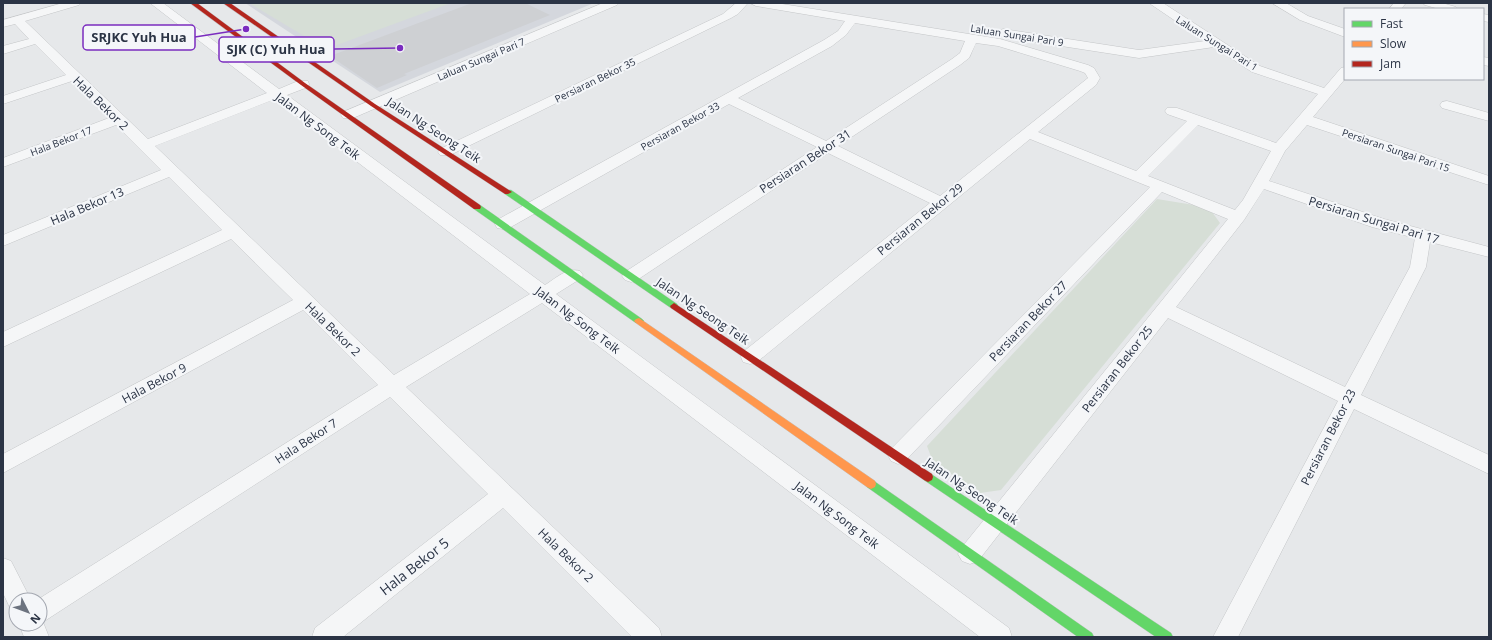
<svg xmlns="http://www.w3.org/2000/svg" width="1492" height="640" font-family="'Open Sans',sans-serif">
	<style>
		.built { fill: #d4d7dd }
		.green { fill: #d6ded6 }
		.building { fill: #ced0d3 }
		.lines { fill: none; stroke-linecap: round; stroke-linejoin: round }
		.street-casing { stroke: #c4c6c8; stroke-width: 1 }
		.fast-casing { stroke: #c4c6c8; stroke-width: 1 }
		.slow-casing { stroke: #c4c6c8; stroke-width: 1 }
		.jam-casing { stroke: #c4c6c8; stroke-width: 1 }
		.street { fill: #f5f6f7; fill-rule: evenodd }
		.fast { fill: #63d668; fill-rule: evenodd }
		.slow { fill: #ff974d; fill-rule: evenodd }
		.jam { fill: #b3261e; fill-rule: evenodd }
		.labels { text-anchor: middle; dominant-baseline: central; stroke-width: 4; stroke-linejoin: round; paint-order: stroke }
		.far-street-label { font-size: 10px; fill: #2b3445; stroke: #f4f6f9 }
		.street-label { font-size: 12px; fill: #2b3445; stroke: #f4f6f9 }
		.near-street-label { font-size: 14px; fill: #2b3445; stroke: #f4f6f9 }
		.leader { fill: none; stroke: #7b2cbf; stroke-width: 1.5 }
		.callout-dot { fill: #7b2cbf; stroke: #f4f6f9; stroke-width: 1.5 }
		.callout { fill: #f4f6f9; stroke: #7b2cbf; stroke-width: 1.5 }
		.callout-label { font-size: 13px; text-anchor: middle; font-weight: bold; fill: #2b3445 }
	</style>
	<rect width="100%" height="100%" fill="#e6e8ea"/>
	<path class="built" d="M245,3H594L380,92Z"/>
	<g class="green">
		<path d="M249,3H451L326,49Z"/>
		<path d="M1157,199L1194,205L1212,212L1220,223L1001,490L980,493L933,462L927,446Z"/>
	</g>
	<path class="building" d="M472,3H525L550,15L404,74L407,75L377,88L330,56Z"/>
	<g class="lines">
		<defs>
			<g id="street">
				<path d="M63,3H81L79,5L25,21L148,139L267,93L150,3H163L279,89L298,81H308L309,84L308,87L287,95L545,285C555,279 567,267 580,271L583,275L580,279L556,294L1009,628L1012,637H980L542,303L406,387L659,628L662,637H632L503,508L343,637H312L315,628L488,494L390,397L43,622L49,637H24L19,624H40V600H37L378,385L303,310L3,473V454L293,300L231,239L3,347V332L222,230L169,177L3,246V235L161,170L116,125L3,167V158L109,118L72,81L3,104V96L66,75L35,44L3,54V46L29,39L15,24L3,27V20ZM275,99L530,294L394,375L155,146Z"/>
				<path d="M603,3H619L617,5L353,118H343L341,115L343,112Z"/>
				<path d="M736,3H748L738,14L731,18L450,155H440L438,152L440,149L723,14Z"/>
				<path d="M750,3H776L1000,39L1088,65L1094,68L1100,78L1096,85L1038,132L1136,171L1187,121L1167,114L1165,111L1167,108H1177L1276,143L1318,94L1252,72L1214,47L1139,58L1003,37L999,35L997,33L999,31L1003,29L1139,50L1205,41L1149,3H1163L1260,66L1324,88L1341,68L1345,67V79L1313,117L1489,176V185L1307,125L1285,151L1269,181L1384,219L1489,247V257L1430,242L1426,267L1361,395L1489,455V474L1354,409L1238,637H1213L1338,401L1168,318L978,561L970,564L962,561L958,554L962,547L1228,219L1162,192L905,461L898,464L891,461L888,455L891,449L1150,187L1030,139L757,362L750,364L743,362L741,357L743,352L930,203L828,153L637,280L631,282L625,280L622,276L625,272L817,147L729,104L509,228L503,229L497,228L495,224L497,220L824,40L838,31L845,21L756,6ZM855,23L965,41L960,53L952,59L826,141L738,98L832,46L846,35ZM976,43L998,46L1080,71L1085,73L1088,78L940,196L838,146L960,65L969,58ZM1198,125L1271,151L1243,200L1235,210L1148,176ZM1264,189L1372,227L1415,238L1410,267L1345,387L1176,307L1244,220Z"/>
				<path d="M1272,3H1286L1308,16L1345,29V37L1300,20Z"/>
				<path d="M1394,3H1406L1401,9H1389Z"/>
				<path d="M1423,3H1442L1456,7L1458,9H1439L1425,5Z"/>
				<path d="M1483,14L1489,15V22L1483,21Z"/>
				<path d="M1483,57L1489,58V66L1483,65Z"/>
				<path d="M1447,101L1489,113V121L1442,108L1440,105L1442,102Z"/>
				<path d="M3,558L11,561L31,600H16V610L10,608L3,593Z"/>
			</g>
			<g id="fast">
				<path d="M505,190H511L677,304L678,306L677,308H671L505,194Z"/>
				<path d="M474,205H480L642,319L644,321L642,323H636L474,209L473,207Z"/>
				<path d="M928,472L1171,633L1173,637H1156L924,480L923,477L924,474Z"/>
				<path d="M871,479L1092,633L1094,637H1078L867,487L866,484L867,481Z"/>
			</g>
			<path id="slow" d="M639,318L875,481L876,484L875,487L871,489L867,487L636,323L634,321L636,319Z"/>
			<g id="jam">
				<path d="M190,3H197L305,83L480,205L481,207L480,209H474L301,85Z"/>
				<path d="M223,3H230L375,104L512,192L508,194H505L371,106Z"/>
				<path d="M674,303L932,474L933,477L932,480L928,482L924,480L671,308L670,306Z"/>
			</g>
		</defs>
		<use href="#street" class="street-casing"/>
		<use href="#fast" class="fast-casing"/>
		<use href="#slow" class="slow-casing"/>
		<use href="#jam" class="jam-casing"/>
		<use href="#street" class="street"/>
		<use href="#fast" class="fast"/>
		<use href="#slow" class="slow"/>
		<use href="#jam" class="jam"/>
	</g>
	<g class="labels">
		<g class="far-street-label">
			<text transform="translate(1017 35) rotate(9)">Laluan Sungai Pari 9</text>
			<text transform="translate(1217 43) rotate(32)">Laluan Sungai Pari 1</text>
			<text transform="translate(481 59) rotate(-23)">Laluan Sungai Pari 7</text>
			<text transform="translate(595 80) rotate(-26)">Persiaran Bekor 35</text>
			<text transform="translate(680 126) rotate(-29)">Persiaran Bekor 33</text>
			<text transform="translate(61 141) rotate(-21)">Hala Bekor 17</text>
			<text transform="translate(1396 150) rotate(19)">Persiaran Sungai Pari 15</text>
		</g>
		<g class="street-label">
			<text transform="translate(101 103) rotate(44)">Hala Bekor 2</text>
			<text transform="translate(318 126) rotate(37)">Jalan Ng Song Teik</text>
			<text transform="translate(434 130) rotate(33)">Jalan Ng Seong Teik</text>
			<text transform="translate(805 161) rotate(-33)">Persiaran Bekor 31</text>
			<text transform="translate(87 206) rotate(-23)">Hala Bekor 13</text>
			<text transform="translate(920 219) rotate(-39)">Persiaran Bekor 29</text>
			<text transform="translate(1374 220) rotate(17)">Persiaran Sungai Pari 17</text>
			<text transform="translate(703 311) rotate(34)">Jalan Ng Seong Teik</text>
			<text transform="translate(578 320) rotate(37)">Jalan Ng Song Teik</text>
			<text transform="translate(1028 321) rotate(-46)">Persiaran Bekor 27</text>
			<text transform="translate(333 329) rotate(44)">Hala Bekor 2</text>
			<text transform="translate(1117 369) rotate(-52)">Persiaran Bekor 25</text>
			<text transform="translate(154 383) rotate(-28)">Hala Bekor 9</text>
			<text transform="translate(1328 437) rotate(-63)">Persiaran Bekor 23</text>
			<text transform="translate(306 441) rotate(-33)">Hala Bekor 7</text>
			<text transform="translate(972 491) rotate(34)">Jalan Ng Seong Teik</text>
			<text transform="translate(837 515) rotate(37)">Jalan Ng Song Teik</text>
			<text transform="translate(566 555) rotate(44)">Hala Bekor 2</text>
		</g>
		<g class="near-street-label">
			<text transform="translate(414 566) rotate(-38)">Hala Bekor 5</text>
		</g>
	</g>
	<path class="leader" d="M246 29L195 37M400 48L334 49"/>
	<g class="callout-dot">
		<circle cx="246" cy="29" r="4"/>
		<circle cx="400" cy="48" r="4"/>
	</g>
	<g class="callout">
		<rect x="83" y="25" width="112" height="25" rx="4"/>
		<rect x="219" y="37" width="115" height="25" rx="4"/>
	</g>
	<g class="callout-label">
		<text x="139" y="42">SRJKC Yuh Hua</text>
		<text x="276" y="54">SJK (C) Yuh Hua</text>
	</g>
	<rect width="1492" height="640" fill="none" stroke="#2b3445" stroke-width="8"/>
	<rect x="1344" y="8" width="140" height="72" fill="#f4f6f9" stroke="#a4a8b1"/>
	<rect x="1352" y="21" width="20" height="6" fill="#63d668" stroke="#a4a8b1"/>
	<text x="1380" y="28" font-size="12" fill="#2b3445">Fast</text>
	<rect x="1352" y="41" width="20" height="6" fill="#ff974d" stroke="#a4a8b1"/>
	<text x="1380" y="48" font-size="12" fill="#2b3445">Slow</text>
	<rect x="1352" y="61" width="20" height="6" fill="#b3261e" stroke="#a4a8b1"/>
	<text x="1380" y="68" font-size="12" fill="#2b3445">Jam</text>
	<g transform="translate(28 612) rotate(132)"><circle r="19" fill="#f4f6f9" stroke="#a4a8b1"/>
	<path d="M0-3L7 15L0 10L-7 15Z" fill="#6c737f"/>
	<text y="-6" font-size="11" font-weight="bold" text-anchor="middle" fill="#2b3445">N</text>
	</g>
</svg>
